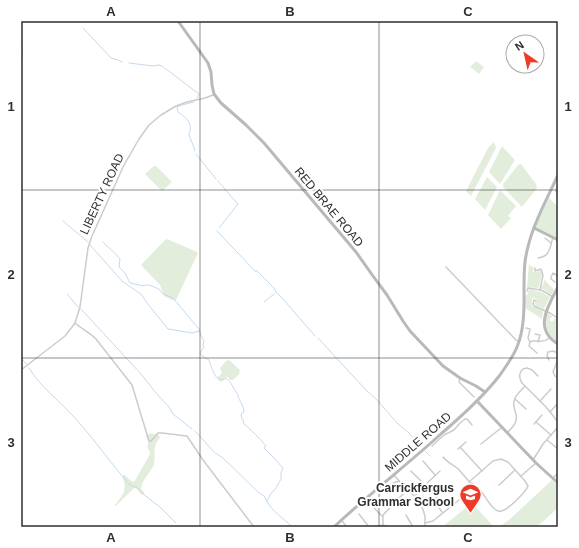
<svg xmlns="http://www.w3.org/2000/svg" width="579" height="548" font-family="Arial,sans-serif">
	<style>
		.green { fill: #e3eddc }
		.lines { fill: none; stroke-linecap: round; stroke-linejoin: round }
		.stream { stroke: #c7d9ee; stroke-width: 1 }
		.street { stroke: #ccc; stroke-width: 1.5 }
		.secondary { stroke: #b9b9b9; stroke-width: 3 }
		.grid { fill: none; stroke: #2f2f2f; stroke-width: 1; stroke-opacity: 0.55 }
		.labels { text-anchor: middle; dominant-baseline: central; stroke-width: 4; stroke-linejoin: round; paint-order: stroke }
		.street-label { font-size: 12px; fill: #2f2f2f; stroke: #fff }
		.poi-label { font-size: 12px; font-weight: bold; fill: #2f2f2f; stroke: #fff; text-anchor: end }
		.neatline { fill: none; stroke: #2f2f2f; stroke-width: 1.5 }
		.grid-label { font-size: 13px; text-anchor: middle; font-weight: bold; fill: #2f2f2f }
	</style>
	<rect width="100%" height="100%" fill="#fff"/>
	<g class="green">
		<path d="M476,61L484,67L479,74L470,67Z"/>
		<path d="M494,142L496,148L471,196L466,191L488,148Z"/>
		<path d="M502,146L515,160L500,184L489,172Z"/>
		<path d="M521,164L536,184L537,188L522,207L503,187V184L518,165Z"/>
		<path d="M154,166H156L172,182L162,191L145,174Z"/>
		<path d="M487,177L497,187L485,210L475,199Z"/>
		<path d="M500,190L516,206L508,216L511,218L501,229L488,215Z"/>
		<path d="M549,198L558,207V241L534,228Z"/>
		<path d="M167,239L197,252L198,253L176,300H172L164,296L160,285L141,265L165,240Z"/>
		<path d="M529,264L532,267H534L533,272H537L540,270L542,274L539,287L538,288L527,287Z"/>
		<path d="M544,279L554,290L552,294L551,295L541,288L544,282Z"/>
		<path d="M529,289L541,292L550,297L544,309L535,305L534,303L536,302L537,299L532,298V306L543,311L542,319L525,308V295H527Z"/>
		<path d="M548,313L552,316L550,319V321H553L557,316L558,317V343C546,335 546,328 546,314Z"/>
		<path d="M229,360L240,370L239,374L233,380H230L228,377H226L221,382L217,378L222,373L220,368L226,361Z"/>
		<path d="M151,433L159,435L160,438C152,445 156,454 154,464C151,473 142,479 141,489L144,492V494L142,495L136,488H134L116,506L115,505C123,495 128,489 122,476L123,475H125L131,481L134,482L149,456L150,452C146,447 148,447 148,441C148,440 147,438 146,437L147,435Z"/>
		<path d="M552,480L558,486V508L540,524L535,527H442L472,503L494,527L496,525L499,527L510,519Z"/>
	</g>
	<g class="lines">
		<g class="stream">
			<path d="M83,28L111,58L118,60L122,62"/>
			<path d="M129,63L153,66L159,65L162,66L199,94V95L197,98"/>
			<path d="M194,102L182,105L177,107L178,112C188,119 193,123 189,135L195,150L194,151"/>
			<path d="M196,154L216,179"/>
			<path d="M218,181L235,201L238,204L219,228"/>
			<path d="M63,221L88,242"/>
			<path d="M217,231L255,271H257L275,289L276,292"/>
			<path d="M103,242C108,248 115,252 120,259L119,267L125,273L130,283L144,286L145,285H149L159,289L163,294L173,298L199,329L201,336L204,341L203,345L204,347L200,353L201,355L209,360C211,366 216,386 226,378C231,381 234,390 238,395V397C240,401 244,407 244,412L241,414L242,419L244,421L243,423C251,430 259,437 266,446L264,448L274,458L283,468L281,473V479L276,488L270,495L267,501C272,512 284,518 292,527"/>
			<path d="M90,245L123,282L141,294L147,303L168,329L192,333L199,331"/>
			<path d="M276,292L283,299L315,336"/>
			<path d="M67,294L78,307"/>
			<path d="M264,302L274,294"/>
			<path d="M81,309L141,374L156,393L169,407L173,414L192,429"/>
			<path d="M318,338L366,390L377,400L398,424L409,433L420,445"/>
			<path d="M21,358L26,364"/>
			<path d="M29,368C40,387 61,402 75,418C94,439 110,462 128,483L132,486L138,488L142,493L161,508L176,523"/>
			<path d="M195,431L214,452L223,458L258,492L264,496L267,501"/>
			<path d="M425,451L430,456"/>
			<path d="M179,526L180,527"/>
		</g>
		<g class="street">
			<path d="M556,189V191L558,194"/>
			<path d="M545,238L551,243"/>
			<path d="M538,258C550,257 550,247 553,237"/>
			<path d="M446,267L516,340L519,342"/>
			<path d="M535,268V271L541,269L543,275L540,290"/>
			<path d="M555,282L551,279V277L553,273L558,276"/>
			<path d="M527,291L528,288L541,290L553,297"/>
			<path d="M536,301L534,300L533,304L534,306L550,313L556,317"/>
			<path d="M75,323C82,329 90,333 96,339L132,385L149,441H151L158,433H162L187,436L203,460L254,527"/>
			<path d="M526,328L530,329L528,338L530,342"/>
			<path d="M535,334L540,335L538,342"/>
			<path d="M537,353L529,346L530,342C537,338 540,345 550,338"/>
			<path d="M558,359L553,372L555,376L558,378"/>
			<path d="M549,360L547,356L548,352L553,351L558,353"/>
			<path d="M21,370L65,336L72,327L75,323L80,307L88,248L92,236L124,165L139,139L149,125L161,115L176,106L187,102L205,98L213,95"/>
			<path d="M538,376L532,370L527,368L523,369C518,373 519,378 522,383L546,407L558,422"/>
			<path d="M460,378L459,382L474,397"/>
			<path d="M515,399L526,409"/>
			<path d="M540,401L551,389"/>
			<path d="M550,412L558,403"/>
			<path d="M536,422L551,435"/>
			<path d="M534,424L542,415"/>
			<path d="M508,432C514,426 519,420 515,411C514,407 513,405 514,401C515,395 521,391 525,386"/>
			<path d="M547,440L558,449"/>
			<path d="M481,444L501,428"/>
			<path d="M432,446L444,435L454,430L460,423L465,419H467L472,425"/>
			<path d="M460,447L482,471"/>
			<path d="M458,449L466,442"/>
			<path d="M443,457C447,462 452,464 457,468C462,472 465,478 470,482C473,485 477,487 480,490C485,495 491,509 498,511C500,512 502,511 504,510C509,508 526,492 528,486L525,481L508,462L501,459L493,461L469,482"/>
			<path d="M533,460L543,444L558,427"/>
			<path d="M423,461L435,475"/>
			<path d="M411,471L425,485"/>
			<path d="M394,475L407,490L418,499L421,504L425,516V527"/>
			<path d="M521,476L536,463"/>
			<path d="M553,478L558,473"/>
			<path d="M499,485L515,470"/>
			<path d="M380,494C386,483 389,485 399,481"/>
			<path d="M415,496L425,485L440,471"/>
			<path d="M369,502L376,510L382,516"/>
			<path d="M442,512C432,498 435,497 447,486"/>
			<path d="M359,514L369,527"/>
			<path d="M406,515L413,527"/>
			<path d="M342,521L347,527"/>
			<path d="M425,523L433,521L459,500"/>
			<path d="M383,525V515L407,490"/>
			<path d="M372,527L383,525L389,527"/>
		</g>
		<g class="secondary">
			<path d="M178,21L208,63L211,72L212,85L214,94L221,103L246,125L264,143L356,252L373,276L387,295L403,321L410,331L443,366L460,378L476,386L485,392"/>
			<path d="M21,42V58"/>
			<path d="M534,228L558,240"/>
			<path d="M558,287C548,306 533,329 558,344"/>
			<path d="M477,401L536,463L558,483"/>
			<path d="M334,527C369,494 407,465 442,433C463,415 483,397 500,375C506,366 513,357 517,347C528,321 522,289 525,262C529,231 545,203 558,175"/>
		</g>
	</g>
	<path class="grid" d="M200,21V527M379,21V527M21,190H558M21,358H558"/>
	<defs>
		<symbol id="school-pin" viewBox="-11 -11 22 30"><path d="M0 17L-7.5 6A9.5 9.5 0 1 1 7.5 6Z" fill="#ef3a28" stroke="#fff"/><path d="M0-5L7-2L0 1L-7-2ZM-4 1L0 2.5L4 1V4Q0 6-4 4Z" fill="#fff"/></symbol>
	</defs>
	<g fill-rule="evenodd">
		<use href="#school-pin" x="458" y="482" width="25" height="34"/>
	</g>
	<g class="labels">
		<g class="street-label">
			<text transform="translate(102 194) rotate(-65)">LIBERTY ROAD</text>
			<text transform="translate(329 207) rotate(50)">RED BRAE ROAD</text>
			<text transform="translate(418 442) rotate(-41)">MIDDLE ROAD</text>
		</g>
		<g class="poi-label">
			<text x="454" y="488">Carrickfergus<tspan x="454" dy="14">Grammar School</tspan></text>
		</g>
	</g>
	<rect width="579" height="548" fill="none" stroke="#ffffff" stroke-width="44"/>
	<g transform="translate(525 54) rotate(326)"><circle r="19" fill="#ffffff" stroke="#acacac"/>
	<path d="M0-3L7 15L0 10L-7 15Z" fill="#ef3a28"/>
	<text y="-6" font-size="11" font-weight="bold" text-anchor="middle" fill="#2f2f2f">N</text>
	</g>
	<rect x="22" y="22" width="535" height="504" class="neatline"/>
	<g class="grid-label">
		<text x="111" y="16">A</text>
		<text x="290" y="16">B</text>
		<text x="468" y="16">C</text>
		<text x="11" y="111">1</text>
		<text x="568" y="111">1</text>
		<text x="11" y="279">2</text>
		<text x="568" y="279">2</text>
		<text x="11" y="447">3</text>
		<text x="568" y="447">3</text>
		<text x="111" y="542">A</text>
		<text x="290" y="542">B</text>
		<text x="468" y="542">C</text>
	</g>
</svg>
